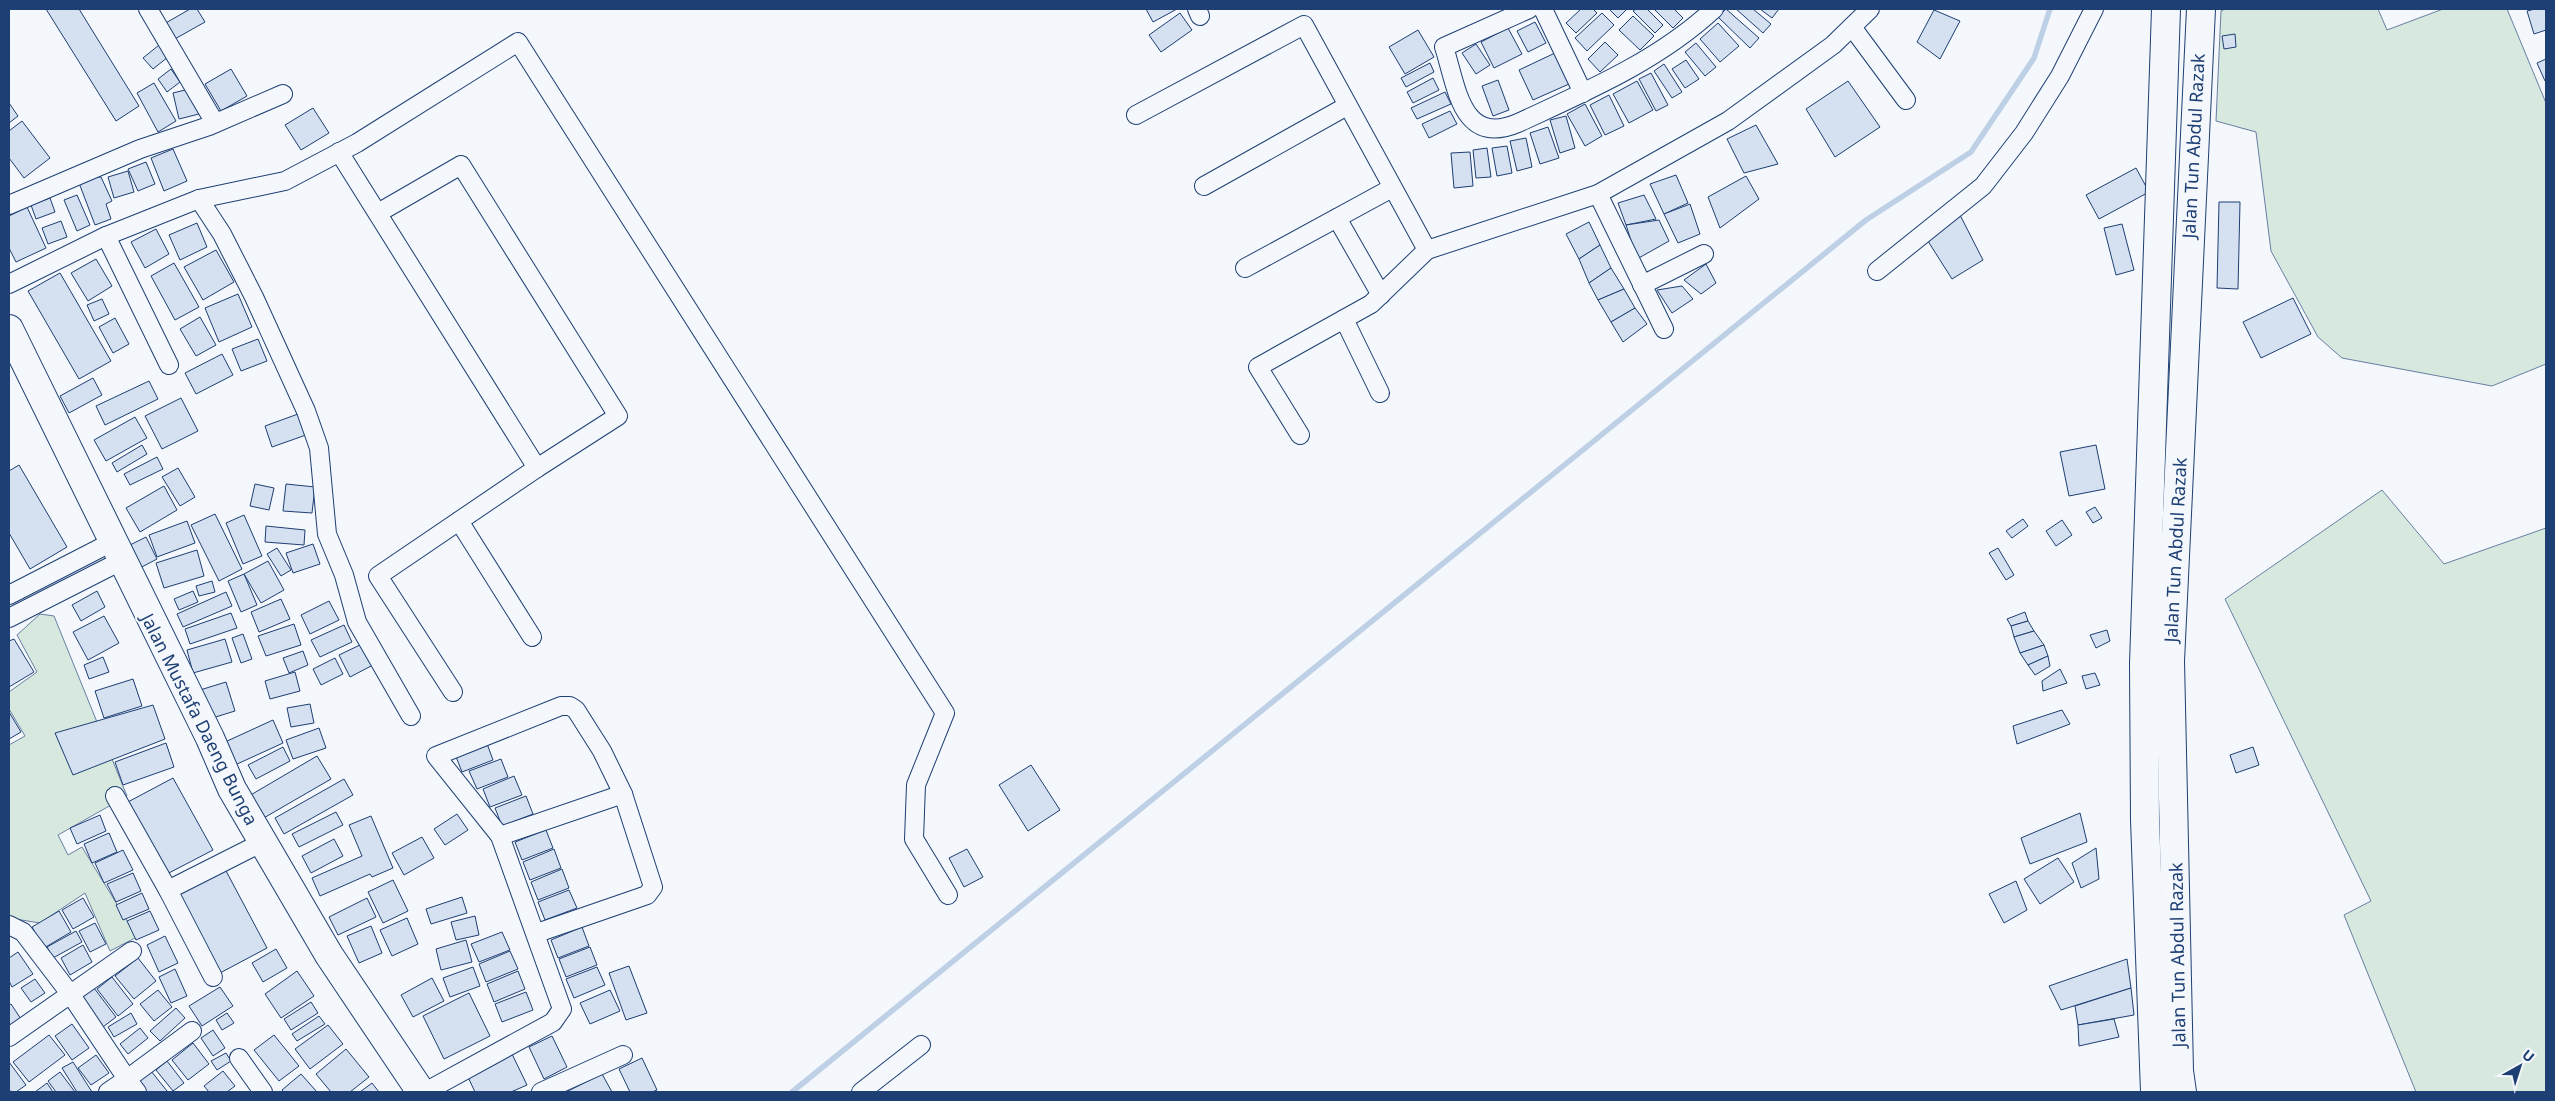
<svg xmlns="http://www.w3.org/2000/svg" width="2555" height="1101" font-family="'Noto Sans',sans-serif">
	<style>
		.green { fill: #d7e8df; stroke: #687fa3 }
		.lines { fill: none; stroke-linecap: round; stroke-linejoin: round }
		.stream { stroke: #bed0e5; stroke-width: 5.5 }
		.building { fill: #d5e0f0; stroke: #1d3f73 }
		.minor-casing { stroke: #1d3f73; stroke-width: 20 }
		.primary-casing { stroke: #1d3f73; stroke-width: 30 }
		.minor { stroke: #f4f7fb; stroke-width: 18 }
		.primary { stroke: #f4f7fb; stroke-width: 28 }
		.labels { text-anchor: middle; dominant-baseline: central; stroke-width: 4; stroke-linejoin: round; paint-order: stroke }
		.street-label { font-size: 18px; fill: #1d3f73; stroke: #f4f7fb }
	</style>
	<rect width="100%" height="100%" fill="#f4f7fb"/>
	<g class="green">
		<path d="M2225,9H2378L2387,30L2443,9H2507L2546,103V364L2492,386L2342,358L2318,337L2271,251L2256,132L2216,121L2221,11Z"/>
		<path d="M2382,490L2444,564L2546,528V1092H2416L2344,915L2371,901L2225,599Z"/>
		<path d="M40,614L54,616L127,796L58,835L68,855L82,847L137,937L110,951L85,893L40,923L9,918V745L25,736L9,709V692L37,672L17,635Z"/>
	</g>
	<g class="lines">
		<path class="stream" d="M792,1092L1866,220L1971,152L2034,58L2050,9"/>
	</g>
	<g class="building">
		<path d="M46,9H79L139,106L116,121Z"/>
		<path d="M190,9H197L205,22L173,40L164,24Z"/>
		<path d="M1146,9H1177L1153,22Z"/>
		<path d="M1581,9H1593L1597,13L1576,33L1566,23Z"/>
		<path d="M1609,9H1627L1618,18Z"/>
		<path d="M1636,9H1647L1663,25L1655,33L1633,11Z"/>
		<path d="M1654,9H1674L1683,18L1673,28Z"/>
		<path d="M1726,9L1759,38L1750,48L1718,17Z"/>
		<path d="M1736,9H1753L1771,24L1763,33Z"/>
		<path d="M1760,9H1779L1772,18Z"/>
		<path d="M2535,9H2546V30L2534,34L2527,11Z"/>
		<path d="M1934,10L1960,21L1940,59L1917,42Z"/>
		<path d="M1180,13L1192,30L1161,52L1149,35Z"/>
		<path d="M1602,13L1614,25L1587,51L1575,38Z"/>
		<path d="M1633,16L1654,36L1640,50L1619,30Z"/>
		<path d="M1535,22L1546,43L1528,52L1517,31Z"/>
		<path d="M1718,23L1739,46L1720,62L1700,39Z"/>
		<path d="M1508,28L1522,54L1494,68L1481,42Z"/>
		<path d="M1418,30L1434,57L1405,74L1389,47Z"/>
		<path d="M2235,34L2236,47L2224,49L2222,36Z"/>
		<path d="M1605,42L1618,55L1600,72L1588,59Z"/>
		<path d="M1696,43L1716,67L1705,76L1685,52Z"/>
		<path d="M1476,44L1490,65L1476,74L1462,53Z"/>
		<path d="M159,45L168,57L153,69L143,58Z"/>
		<path d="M1555,53L1569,84L1533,100L1519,70Z"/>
		<path d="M2546,59V80L2545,81L2537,63Z"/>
		<path d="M1686,60L1699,79L1685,88L1672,69Z"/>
		<path d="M1430,63L1434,72L1406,87L1401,78Z"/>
		<path d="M1664,64L1682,92L1672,98L1654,71Z"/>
		<path d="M171,69L180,82L167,92L158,79Z"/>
		<path d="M231,69L247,96L221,111L205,84Z"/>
		<path d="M1651,73L1668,105L1656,111L1639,79Z"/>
		<path d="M1433,78L1439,90L1413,103L1407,92Z"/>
		<path d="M1498,80L1509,110L1493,116L1482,86Z"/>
		<path d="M1637,81L1653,110L1629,123L1613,94Z"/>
		<path d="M1848,81L1880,127L1835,157L1806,109Z"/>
		<path d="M154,83L176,121L158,132L137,93Z"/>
		<path d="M193,88L199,114L179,119L173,93Z"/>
		<path d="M1445,92L1451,104L1417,119L1411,108Z"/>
		<path d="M1609,95L1624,126L1605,135L1590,105Z"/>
		<path d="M9,103L18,116L9,123Z"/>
		<path d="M1585,104L1602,136L1585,146L1567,114Z"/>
		<path d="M313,108L329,133L301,150L285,125Z"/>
		<path d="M1450,111L1457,124L1429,138L1422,124Z"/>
		<path d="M1566,116L1575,148L1560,153L1550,120Z"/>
		<path d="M22,121L50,158L24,178L9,158V131Z"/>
		<path d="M1756,125L1778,164L1744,173L1727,139Z"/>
		<path d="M1548,127L1559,158L1540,164L1530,133Z"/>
		<path d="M1526,138L1532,167L1517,171L1510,141Z"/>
		<path d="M1507,146L1512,173L1497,176L1492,148Z"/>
		<path d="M1487,148L1491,177L1476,178L1473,150Z"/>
		<path d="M173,149L187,181L164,191L151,158Z"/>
		<path d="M1470,152L1473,186L1454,188L1451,153Z"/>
		<path d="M146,162L155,184L138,191L128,169Z"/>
		<path d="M2136,168L2149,192L2099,219L2086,195Z"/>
		<path d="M128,171L134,192L114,198L108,177Z"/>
		<path d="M1676,175L1688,203L1664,214L1650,184Z"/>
		<path d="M1746,176L1759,199L1720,228L1708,197Z"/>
		<path d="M96,177H101L112,201L106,204L111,219L95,225L79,183Z"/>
		<path d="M77,195L90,225L77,231L64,200Z"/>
		<path d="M1644,195L1656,219L1626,225L1618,203Z"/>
		<path d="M50,198L55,212L36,219L31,205Z"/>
		<path d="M2219,202H2240L2238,289L2217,288Z"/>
		<path d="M1690,204L1700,234L1678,243L1664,214Z"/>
		<path d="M27,207L46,248L16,262L9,248V216Z"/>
		<path d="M1960,215L1983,260L1952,279L1926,238Z"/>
		<path d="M1659,220L1669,241L1637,259L1626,225Z"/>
		<path d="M61,221L67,237L48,244L42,228Z"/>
		<path d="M1589,222L1600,245L1579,259L1566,234Z"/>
		<path d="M197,223L207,247L180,260L169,235Z"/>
		<path d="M2122,224L2134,270L2116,275L2104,228Z"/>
		<path d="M156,229L169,254L145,268L131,242Z"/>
		<path d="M1600,245L1611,268L1589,283L1579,259Z"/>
		<path d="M216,250L234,282L203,300L184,267Z"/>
		<path d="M96,259L112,286L88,301L71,273Z"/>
		<path d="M174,263L199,307L175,320L151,276Z"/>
		<path d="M1706,264L1716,283L1701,294L1684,280Z"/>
		<path d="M1611,268L1624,289L1598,300L1589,283Z"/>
		<path d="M60,273L111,361L79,379L28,291Z"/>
		<path d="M1682,286L1693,299L1672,313L1657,290Z"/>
		<path d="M1624,289L1635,308L1611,322L1598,300Z"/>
		<path d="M238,294L252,327L219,342L205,308Z"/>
		<path d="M2293,298L2311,334L2261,358L2243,322Z"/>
		<path d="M102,299L109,314L94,321L87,305Z"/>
		<path d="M1635,308L1647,324L1623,342L1611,322Z"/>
		<path d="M200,317L216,345L196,356L180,329Z"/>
		<path d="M115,318L129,344L113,353L99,327Z"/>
		<path d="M258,339L267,361L241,371L232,349Z"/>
		<path d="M222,354L233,375L196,394L185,373Z"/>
		<path d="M93,378L102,395L69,413L60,396Z"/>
		<path d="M149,381L158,399L105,425L96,406Z"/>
		<path d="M181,398L198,431L162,449L145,416Z"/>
		<path d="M298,414L306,435L272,447L265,426Z"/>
		<path d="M135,417L147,438L106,461L94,440Z"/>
		<path d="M142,445L147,454L117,472L112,463Z"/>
		<path d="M2096,445L2105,489L2069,496L2060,452Z"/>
		<path d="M157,457L163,469L130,485L124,474Z"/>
		<path d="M19,465L67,547L30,569L9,533V471Z"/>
		<path d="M178,468L195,497L180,506L162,477Z"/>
		<path d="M255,484L274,488L269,510L250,506Z"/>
		<path d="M286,484L315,487L312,513L283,511Z"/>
		<path d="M164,486L177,510L140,532L126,508Z"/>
		<path d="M2095,507L2102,518L2093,523L2086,512Z"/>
		<path d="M215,514L242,569L219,581L191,525Z"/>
		<path d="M244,515L262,556L243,564L226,523Z"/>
		<path d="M2023,519L2028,526L2012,538L2006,531Z"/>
		<path d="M2062,520L2072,535L2056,546L2046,531Z"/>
		<path d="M187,521L195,543L157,557L149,535Z"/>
		<path d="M266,526L305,530L304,545L265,542Z"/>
		<path d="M146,537L157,559L136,570L124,548Z"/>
		<path d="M313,544L320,564L293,573L286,553Z"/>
		<path d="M277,548L291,570L281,576L267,554Z"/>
		<path d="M1998,548L2014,575L2006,580L1989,553Z"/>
		<path d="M197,550L204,576L164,588L156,563Z"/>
		<path d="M268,561L284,590L261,603L244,574Z"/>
		<path d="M244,574L257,605L241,612L228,581Z"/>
		<path d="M212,581L215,592L199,596L196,586Z"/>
		<path d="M97,591L105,607L81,621L72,605Z"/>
		<path d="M193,591L198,602L179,610L174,599Z"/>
		<path d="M226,592L232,606L183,627L177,614Z"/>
		<path d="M281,599L290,619L259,632L251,612Z"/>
		<path d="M329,601L339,620L310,634L301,615Z"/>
		<path d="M2025,612L2028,621L2011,626L2007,619Z"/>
		<path d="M231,613L237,628L190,644L185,629Z"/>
		<path d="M104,616L119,643L88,660L73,632Z"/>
		<path d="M2028,621L2034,631L2014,637L2011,626Z"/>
		<path d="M294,624L301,645L266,656L258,636Z"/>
		<path d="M344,625L352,642L320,657L311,640Z"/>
		<path d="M2107,630L2110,641L2096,648L2090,635Z"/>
		<path d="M2034,631L2044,645L2020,653L2014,637Z"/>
		<path d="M243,634L252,659L241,663L232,638Z"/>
		<path d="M14,639L34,672L9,687V641Z"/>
		<path d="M225,639L232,662L193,673L187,650Z"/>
		<path d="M362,644L373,665L350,677L339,655Z"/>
		<path d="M2044,645L2048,656L2028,665L2020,653Z"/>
		<path d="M303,651L308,665L289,673L283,658Z"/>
		<path d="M2048,656L2050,666L2035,675L2028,665Z"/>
		<path d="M103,657L109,672L89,679L84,665Z"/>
		<path d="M335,658L343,674L321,685L313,669Z"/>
		<path d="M2060,669L2067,683L2043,691L2042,681Z"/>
		<path d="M295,672L300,691L270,699L265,681Z"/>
		<path d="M2095,673L2100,685L2086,689L2082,676Z"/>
		<path d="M133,679L142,706L104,718L95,691Z"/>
		<path d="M226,682L235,711L209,719L200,690Z"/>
		<path d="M310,704L314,723L291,727L287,708Z"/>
		<path d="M153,705L165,739L73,775L55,733Z"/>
		<path d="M2062,710L2070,724L2017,744L2013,726Z"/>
		<path d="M9,712L21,732L9,739Z"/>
		<path d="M273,720L283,743L235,765L225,742Z"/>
		<path d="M319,728L326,748L293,759L286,740Z"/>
		<path d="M486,741L493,760L462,772L455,754Z"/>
		<path d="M166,743L174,767L123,785L115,762Z"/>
		<path d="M283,747L290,761L256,779L248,765Z"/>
		<path d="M2253,747L2259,765L2236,773L2230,755Z"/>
		<path d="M317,756L331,779L262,819L249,796Z"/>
		<path d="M501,759L508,777L477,789L469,771Z"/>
		<path d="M1031,765L1060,810L1028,831L999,785Z"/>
		<path d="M514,776L522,795L490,807L483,789Z"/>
		<path d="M173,778L213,850L165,875L126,803Z"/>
		<path d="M344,779L353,795L284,834L275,818Z"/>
		<path d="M526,796L533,814L502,826L495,808Z"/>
		<path d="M336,812L343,825L299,847L292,834Z"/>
		<path d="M2080,813L2087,842L2030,864L2021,838Z"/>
		<path d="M457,814L468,830L445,845L434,829Z"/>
		<path d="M100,815L106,831L77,844L70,828Z"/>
		<path d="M371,816L393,868L372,877L370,874L320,896L312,878L362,856L349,825Z"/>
		<path d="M546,830L553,848L522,860L515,842Z"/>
		<path d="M109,833L117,852L92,863L84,844Z"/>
		<path d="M422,837L434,858L404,875L392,853Z"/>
		<path d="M334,839L343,856L311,873L302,856Z"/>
		<path d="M2096,848L2099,879L2081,888L2072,863Z"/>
		<path d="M554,849L561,868L530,880L523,862Z"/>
		<path d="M967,849L983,877L964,887L949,858Z"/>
		<path d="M123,850L133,870L104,883L95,863Z"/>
		<path d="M2058,858L2074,882L2040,904L2024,879Z"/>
		<path d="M225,869L267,948L220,973L177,895Z"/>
		<path d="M562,869L569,888L538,900L531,882Z"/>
		<path d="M133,873L141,891L116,902L107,884Z"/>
		<path d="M393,880L408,911L383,923L368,892Z"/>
		<path d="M2016,881L2027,910L2004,923L1989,894Z"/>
		<path d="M569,890L577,908L545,920L538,902Z"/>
		<path d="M142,893L149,909L123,920L116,905Z"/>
		<path d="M462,897L467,913L431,924L426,909Z"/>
		<path d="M83,898L94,917L73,929L62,910Z"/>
		<path d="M367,898L376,917L338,935L329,917Z"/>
		<path d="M59,911L71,932L44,948L32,927Z"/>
		<path d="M150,911L159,930L136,940L127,921Z"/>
		<path d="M475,916L479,935L456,940L451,922Z"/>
		<path d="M407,918L418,944L392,956L380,930Z"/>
		<path d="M95,923L106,944L90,952L79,931Z"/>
		<path d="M371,926L382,953L359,963L347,936Z"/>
		<path d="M582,927L589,946L558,958L551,940Z"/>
		<path d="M76,931L82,942L53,958L47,947Z"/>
		<path d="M502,932L510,950L479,962L471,944Z"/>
		<path d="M165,936L178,963L159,972L147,945Z"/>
		<path d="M466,940L472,962L441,970L436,949Z"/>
		<path d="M83,945L92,962L70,975L61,958Z"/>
		<path d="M590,947L597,965L566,977L559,959Z"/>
		<path d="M276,949L287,968L263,982L252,963Z"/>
		<path d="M510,951L518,969L486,982L479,964Z"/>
		<path d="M18,952L33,974L12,987L9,981V958Z"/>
		<path d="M138,958L156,981L134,999L115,976Z"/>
		<path d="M2127,959L2131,988L2061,1010L2049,986Z"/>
		<path d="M629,966L647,1013L626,1020L609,973Z"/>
		<path d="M473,967L480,986L450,997L443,978Z"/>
		<path d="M597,967L605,985L574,998L566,979Z"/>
		<path d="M175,969L187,996L171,1003L159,977Z"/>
		<path d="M297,971L314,996L281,1018L265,994Z"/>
		<path d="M518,971L525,989L494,1002L487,984Z"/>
		<path d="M112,977L133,1004L118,1016L97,989Z"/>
		<path d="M432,978L444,1001L413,1017L401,995Z"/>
		<path d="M35,979L45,993L31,1002L21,988Z"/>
		<path d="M220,987L233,1006L202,1026L189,1006Z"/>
		<path d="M94,988L116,1017L99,1030L77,1001Z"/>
		<path d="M2131,988L2134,1015L2078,1025L2075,1006Z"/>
		<path d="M158,990L172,1007L154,1021L140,1004Z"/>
		<path d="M610,990L620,1011L590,1024L580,1003Z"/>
		<path d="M526,992L533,1010L502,1022L495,1004Z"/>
		<path d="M469,993L490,1036L444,1059L423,1016Z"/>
		<path d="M311,1002L318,1013L291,1030L284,1019Z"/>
		<path d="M11,1004L21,1019L9,1027V1005Z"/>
		<path d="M176,1008L185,1018L160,1041L150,1031Z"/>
		<path d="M131,1013L137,1024L114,1037L108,1027Z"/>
		<path d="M227,1013L234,1023L222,1030L216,1020Z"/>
		<path d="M319,1016L325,1024L297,1041L292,1034Z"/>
		<path d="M2114,1019L2119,1037L2079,1046L2078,1025Z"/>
		<path d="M72,1024L89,1048L72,1060L55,1036Z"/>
		<path d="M328,1025L343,1044L310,1069L295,1049Z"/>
		<path d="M140,1028L148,1038L128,1054L120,1044Z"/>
		<path d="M213,1030L225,1048L213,1056L201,1038Z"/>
		<path d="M49,1035L65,1055L29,1082L13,1062Z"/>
		<path d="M274,1035L299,1066L279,1081L254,1050Z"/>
		<path d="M552,1036L567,1067L544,1079L529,1047Z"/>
		<path d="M193,1043L209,1064L188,1080L172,1060Z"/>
		<path d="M346,1049L369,1077L350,1092H331L316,1074Z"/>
		<path d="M226,1053L231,1061L217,1070L211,1061Z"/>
		<path d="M512,1054L527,1085L511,1092H475L467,1075Z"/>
		<path d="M96,1055L109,1073L91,1085L78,1068Z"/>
		<path d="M642,1058L657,1090L652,1092H630L619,1069Z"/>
		<path d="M167,1061L184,1083L173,1091L156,1070Z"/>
		<path d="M9,1062L26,1085L16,1092L9,1091Z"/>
		<path d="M73,1062L92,1092H77L62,1068Z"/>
		<path d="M151,1071L167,1091L166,1092H141L134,1084Z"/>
		<path d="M223,1071L235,1086L227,1092H209L204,1086Z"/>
		<path d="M60,1072L75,1092H56L48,1081Z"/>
		<path d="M301,1074L317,1092H284L282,1090Z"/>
		<path d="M602,1074L612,1092H566Z"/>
		<path d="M47,1083L53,1092H35Z"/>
		<path d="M372,1083L379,1092H360Z"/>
	</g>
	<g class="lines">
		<defs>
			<g id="minor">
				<path d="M148,9L215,123"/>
				<path d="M1197,9L1200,16"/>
				<path d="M1529,9L1444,47C1457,87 1461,147 1518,123C1587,91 1658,61 1714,9"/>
				<path d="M1543,9L1583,93"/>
				<path d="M1852,27L1906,100"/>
				<path d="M1136,115L1304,25L1427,250L1598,194L1728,121L1833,45L1870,9"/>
				<path d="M339,152L537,468"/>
				<path d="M1204,186L1347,106"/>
				<path d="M1598,194L1664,329"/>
				<path d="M199,199L222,234L254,297L306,411L319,448L327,534L344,575L357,622L411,716"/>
				<path d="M9,205L140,149L209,126L283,94"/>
				<path d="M378,213L461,165L618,416L537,468L378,576L453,692"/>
				<path d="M1337,218L1381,295"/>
				<path d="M106,236L169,365"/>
				<path d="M1245,268L1392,188"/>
				<path d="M1877,271L1983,186L2024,133L2060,76L2094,9"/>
				<path d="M9,284L106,236L199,199L285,181L357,143L518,42L945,713L916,785L914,839L948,895"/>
				<path d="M1642,285L1704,254"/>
				<path d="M1344,319L1380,393"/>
				<path d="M1300,435L1258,367L1371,304L1427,250"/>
				<path d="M459,521L532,637"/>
				<path d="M9,595L112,542"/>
				<path d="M9,618L121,561"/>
				<path d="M115,796L168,890L263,842"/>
				<path d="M500,836L623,794"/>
				<path d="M168,890L213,977"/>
				<path d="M9,925L23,932L71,995L127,1079L108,1092"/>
				<path d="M9,1037L132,951"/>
				<path d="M239,1058L263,1092"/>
				<path d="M137,1092L127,1079L192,1031"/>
				<path d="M425,1092L553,1022L562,1009L500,836L436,756L561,706H570L576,710L602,751L623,794L653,887L647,895L537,933"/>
				<path d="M541,1092L623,1055"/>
				<path d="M861,1092L921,1045"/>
			</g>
			<g id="primary">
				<path d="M9,329L210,738L232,789L329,955L421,1092"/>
				<path d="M2155,1092L2145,820L2144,664L2166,9"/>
				<path d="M2182,1092L2179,1071L2170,661L2201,9"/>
			</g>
		</defs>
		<use href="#minor" class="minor-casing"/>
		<use href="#primary" class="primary-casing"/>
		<use href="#minor" class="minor"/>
		<use href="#primary" class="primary"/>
	</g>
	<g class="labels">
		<g class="street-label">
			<text transform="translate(2193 146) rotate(-87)">Jalan Tun Abdul Razak</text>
			<text transform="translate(2175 550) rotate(-87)">Jalan Tun Abdul Razak</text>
			<text transform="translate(200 719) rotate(63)">Jalan Mustafa Daeng Bunga</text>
			<text transform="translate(2177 955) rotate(-91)">Jalan Tun Abdul Razak</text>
		</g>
	</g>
	<rect width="2555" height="1101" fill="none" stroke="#1d3f73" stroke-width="20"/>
	<g transform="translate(2520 1066) rotate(39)" stroke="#f4f7fb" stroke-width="4" paint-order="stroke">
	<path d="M0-4L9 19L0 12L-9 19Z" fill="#1d3f73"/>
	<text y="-8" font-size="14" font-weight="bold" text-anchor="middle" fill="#1d3f73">U</text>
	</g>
</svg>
